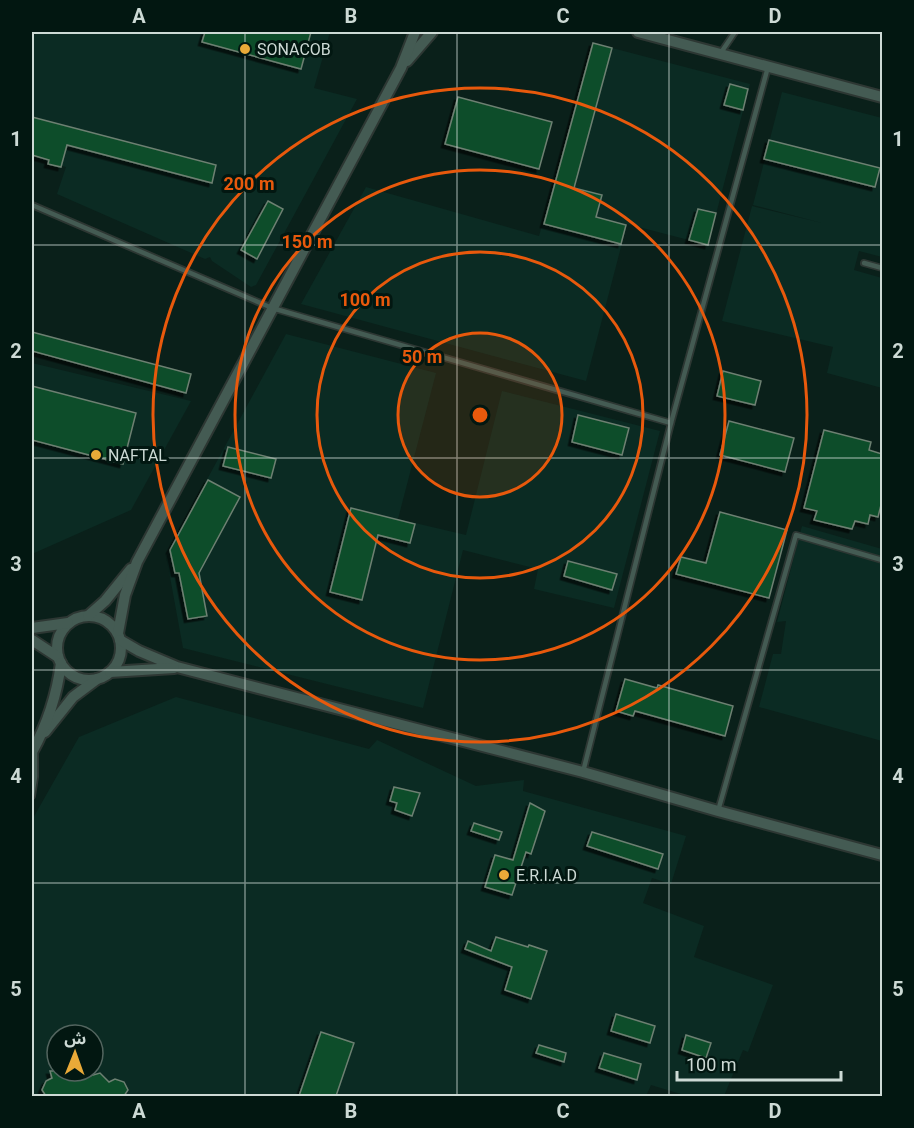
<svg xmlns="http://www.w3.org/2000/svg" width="914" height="1128" font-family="Roboto,'Noto Sans Arabic',sans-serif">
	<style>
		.built { fill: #0b2b23; fill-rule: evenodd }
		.building { fill: #0e4d29; stroke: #6d8072; stroke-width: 1.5; filter: url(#shadow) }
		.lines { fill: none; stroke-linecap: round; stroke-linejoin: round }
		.service-casing { stroke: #2d3733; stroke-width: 8 }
		.tertiary-casing { stroke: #2d3733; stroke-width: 14 }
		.service { stroke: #445b53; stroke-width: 4.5 }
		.tertiary { stroke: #445b53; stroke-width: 10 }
		.grid { fill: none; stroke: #cddad5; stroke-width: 1.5; stroke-opacity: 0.55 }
		.ring { fill: none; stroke: #e8590c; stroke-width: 3 }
		.poi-dot { fill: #eaaa38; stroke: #021711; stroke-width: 2 }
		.labels { text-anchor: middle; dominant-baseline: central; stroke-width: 6; stroke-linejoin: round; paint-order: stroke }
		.poi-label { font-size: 16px; fill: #cddad5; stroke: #021711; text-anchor: start }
		.centre { fill: #e8590c; stroke: #021711; stroke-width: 3 }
		.ring-label { font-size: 18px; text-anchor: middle; font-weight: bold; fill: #e8590c; stroke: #021711; stroke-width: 6; stroke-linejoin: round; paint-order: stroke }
		.neatline { fill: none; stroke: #cddad5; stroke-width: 2 }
		.grid-label { font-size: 20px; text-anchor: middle; font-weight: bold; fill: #cddad5 }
	</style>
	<defs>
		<filter id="shadow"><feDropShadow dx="-3.5" dy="3.5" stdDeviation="0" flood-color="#0009"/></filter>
	</defs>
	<rect width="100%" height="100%" fill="#0a201a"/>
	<g class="built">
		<path d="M38,32H330L314,88L357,99L256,285L251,287L212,261L210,257L205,259L57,194L66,167L62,166L61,168L48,164V162L32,157V37Z"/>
		<path d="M593,43L750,84L708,245L627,224L586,381L301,304L366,187L539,236Z"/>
		<path d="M782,92L882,118V257L859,251L854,270L882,278V388L827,373L833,347L722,321L752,206L822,223L753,205Z"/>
		<path d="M286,334L436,373L398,519L466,535L502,391L660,431L614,608L534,589L538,569L463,550L423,708L183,648L166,555Z"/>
		<path d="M32,363L191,401L131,510L32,554Z"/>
		<path d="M802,526L882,549V741L759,707L773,654H781L786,621L777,622Z"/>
		<path d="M176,697L369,749L377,740L476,786L524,780L523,791L686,836L671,884L652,878L643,903L704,926L694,957L773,985L748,1052L743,1050L724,1096H687L651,1085L646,1096H32V820L79,737ZM57,1035H93V1071H57Z"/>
	</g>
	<g class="building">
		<path d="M205,32H311L301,69L202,42Z"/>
		<path d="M593,43L612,48L574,188L602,195L596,217L626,225L621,244L544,224Z"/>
		<path d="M730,84L748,89L743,110L724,105Z"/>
		<path d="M458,97L552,122L539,169L445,144Z"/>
		<path d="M32,117L216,165L212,183L67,145L61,167L48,164L49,160L32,155Z"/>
		<path d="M769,140L880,168L875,187L764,159Z"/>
		<path d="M268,201L283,209L257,259L241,250Z"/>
		<path d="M698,209L716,213L708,245L689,240Z"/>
		<path d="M32,332L191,374L186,393L32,351Z"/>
		<path d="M723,371L761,381L755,405L717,396Z"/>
		<path d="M32,386L136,413L123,464L32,440Z"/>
		<path d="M578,415L629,428L622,455L572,442Z"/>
		<path d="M729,421L794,438L785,472L720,455Z"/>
		<path d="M824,430L871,442L869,450L882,454V501L878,517L870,515L868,524L855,521L852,529L814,520L817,511L804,508Z"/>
		<path d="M228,447L276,459L271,478L223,466Z"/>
		<path d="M208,480L240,497L199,573L207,616L188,619L179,573H175L170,550Z"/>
		<path d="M351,508L415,524L410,543L378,535L362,600L330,592Z"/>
		<path d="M720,512L787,530L769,598L676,574L681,557L706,563Z"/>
		<path d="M568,561L617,574L612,590L564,576Z"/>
		<path d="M625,679L657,688L658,685L733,706L725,736L635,711L633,716L616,711Z"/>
		<path d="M394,787L420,793L412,816L395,810L397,803L390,801Z"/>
		<path d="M530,803L545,811L531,854L526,852L512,895L485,887L495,855L513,860Z"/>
		<path d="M474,823L502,832L499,840L471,831Z"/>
		<path d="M592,832L663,854L658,869L587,846Z"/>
		<path d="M496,937L528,947L529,945L547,951L531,999L505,990L512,967L465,949L468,941L491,951Z"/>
		<path d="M616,1014L655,1026L650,1043L611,1031Z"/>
		<path d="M321,1032L354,1043L336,1096H299Z"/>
		<path d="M686,1035L711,1043L706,1058L682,1050Z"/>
		<path d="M539,1045L566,1053L564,1062L536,1053Z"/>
		<path d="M604,1053L641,1064L637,1080L599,1068Z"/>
		<path d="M50,1071H86L90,1076L100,1073L109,1082L115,1079L124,1082L128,1090L124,1096H46L42,1090L46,1081L52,1078Z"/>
	</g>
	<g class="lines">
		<defs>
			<g id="service">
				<path d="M720,54L735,32"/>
				<path d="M32,205L272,308L671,423"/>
				<path d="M864,263L882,268"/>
				<path d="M583,772L671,423L768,67"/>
				<path d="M32,796L35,777V753"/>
				<path d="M718,811L796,535L882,560"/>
			</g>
			<g id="tertiary">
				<path d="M638,32L882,97"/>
				<path d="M407,61L432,32"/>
				<circle cx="89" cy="648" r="32"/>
				<path d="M88,616L105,601L131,569"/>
				<path d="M32,628L68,623"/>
				<path d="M118,633L125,595L137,562L401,68L415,32"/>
				<path d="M32,640L58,657"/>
				<path d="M120,640L139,651L177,667L583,772L718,811L882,855"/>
				<path d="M110,672L174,668"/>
				<path d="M45,732L73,697L97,679"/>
				<path d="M32,752C47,725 57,694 61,663"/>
			</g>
		</defs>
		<use href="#service" class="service-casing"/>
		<use href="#tertiary" class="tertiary-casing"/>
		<use href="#service" class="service"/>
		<use href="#tertiary" class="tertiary"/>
	</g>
	<path class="grid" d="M245,32V1096M457,32V1096M669,32V1096M32,245H882M32,458H882M32,670H882M32,883H882"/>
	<circle cx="480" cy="415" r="82" fill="#e8590c" fill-opacity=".12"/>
	<g class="ring">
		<circle cx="480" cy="415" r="82"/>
		<circle cx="480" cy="415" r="163"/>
		<circle cx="480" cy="415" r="245"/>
		<circle cx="480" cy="415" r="327"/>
	</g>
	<g class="poi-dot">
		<circle cx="245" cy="49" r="6"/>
		<circle cx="96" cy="455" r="6"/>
		<circle cx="504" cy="875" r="6"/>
	</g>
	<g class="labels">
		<g class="poi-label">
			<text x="257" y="49">SONACOB</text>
			<text x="108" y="455">NAFTAL</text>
			<text x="516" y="875">E.R.I.A.D</text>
		</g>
	</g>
	<circle cx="480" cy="415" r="9" class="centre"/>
	<g class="ring-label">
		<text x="249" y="190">200 m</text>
		<text x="307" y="248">150 m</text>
		<text x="365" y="306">100 m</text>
		<text x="422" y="363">50 m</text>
	</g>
	<rect width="914" height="1128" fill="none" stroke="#021711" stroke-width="66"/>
	<g transform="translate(75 1053) rotate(1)"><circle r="28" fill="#021711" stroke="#53655f" stroke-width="1.5"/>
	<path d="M0-4.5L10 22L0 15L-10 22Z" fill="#eaaa38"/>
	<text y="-9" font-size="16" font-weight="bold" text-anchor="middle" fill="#cddad5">ش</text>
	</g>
	<path d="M677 1071v9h164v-9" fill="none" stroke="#cddad5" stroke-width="3"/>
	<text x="686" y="1071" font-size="18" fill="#cddad5" stroke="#021711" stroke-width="4.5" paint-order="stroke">100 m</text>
	<rect x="33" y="33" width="848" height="1062" class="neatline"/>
	<g class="grid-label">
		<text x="139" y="23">A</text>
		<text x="351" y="23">B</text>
		<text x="563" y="23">C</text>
		<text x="775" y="23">D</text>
		<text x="16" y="146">1</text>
		<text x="898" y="146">1</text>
		<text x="16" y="358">2</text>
		<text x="898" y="358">2</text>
		<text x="16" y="571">3</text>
		<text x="898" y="571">3</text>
		<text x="16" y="783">4</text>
		<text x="898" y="783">4</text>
		<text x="16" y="996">5</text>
		<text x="898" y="996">5</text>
		<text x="139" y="1118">A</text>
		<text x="351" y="1118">B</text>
		<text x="563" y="1118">C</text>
		<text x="775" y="1118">D</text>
	</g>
</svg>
